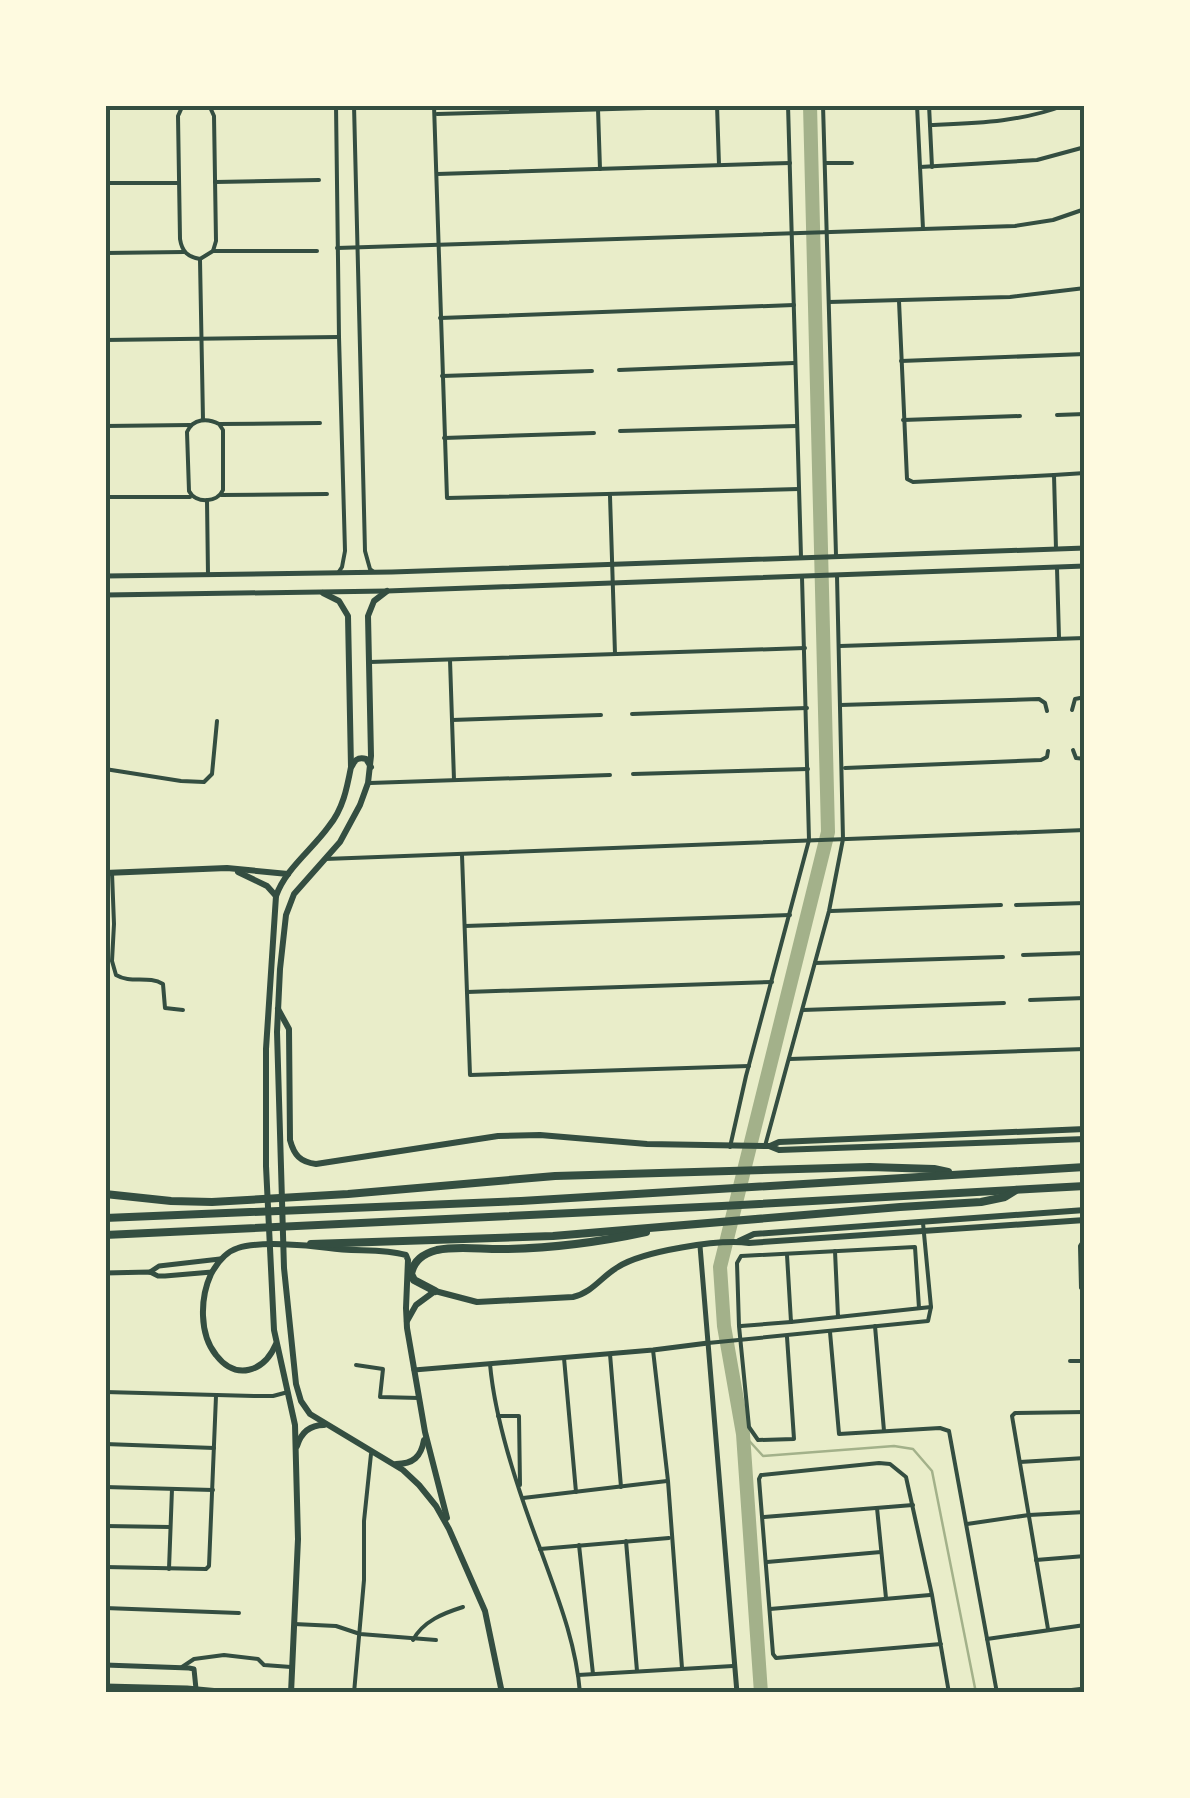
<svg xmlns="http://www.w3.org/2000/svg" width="1190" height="1798" font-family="Roboto,sans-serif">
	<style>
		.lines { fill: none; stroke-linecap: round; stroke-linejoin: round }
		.stream { stroke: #a3b18a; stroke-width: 2.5 }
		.river { stroke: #a3b18a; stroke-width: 14 }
		.minor { stroke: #344e41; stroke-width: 4 }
		.tertiary { stroke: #344e41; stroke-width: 5 }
		.secondary { stroke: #344e41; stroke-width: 5 }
		.primary { stroke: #344e41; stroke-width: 6 }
		.motorway { stroke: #344e41; stroke-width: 8 }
		.neatline { fill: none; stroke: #344e41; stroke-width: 4 }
	</style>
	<rect width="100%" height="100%" fill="#e9edc9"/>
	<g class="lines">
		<path class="stream" d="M743,1434L763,1456L894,1446L913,1449L932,1471L976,1693"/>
		<path class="river" d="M761,1693L743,1434L724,1326L720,1267L828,832L810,105"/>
		<g class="minor">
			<path d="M183,105L178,116L180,239C182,252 188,257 200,259L213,251L216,241L214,116L209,105"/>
			<path d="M336,105L339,337L345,551L342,567L338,573"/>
			<path d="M354,105L365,551L370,569L374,572"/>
			<path d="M434,105L447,498L799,489"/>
			<path d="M717,105L719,165"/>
			<path d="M788,105L801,557"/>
			<path d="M823,105L836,555"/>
			<path d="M917,105L923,229"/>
			<path d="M929,105L932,167"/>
			<path d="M105,107L180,105"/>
			<path d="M598,109L600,169"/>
			<path d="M437,114L717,106"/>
			<path d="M930,125C976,123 1022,122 1065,105"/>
			<path d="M825,163H852"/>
			<path d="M920,167L1037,160L1085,147"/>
			<path d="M437,174L790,163"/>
			<path d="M215,182L319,180"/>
			<path d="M105,183H179"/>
			<path d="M337,248L1015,226L1053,220L1085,209"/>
			<path d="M213,251H317"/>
			<path d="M105,253L184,252"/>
			<path d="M200,260L203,420"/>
			<path d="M899,301L907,479L913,482L1054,475L1056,549"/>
			<path d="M829,302L1010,297L1085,288"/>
			<path d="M440,318L794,305"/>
			<path d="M105,340L339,337"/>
			<path d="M901,361L1085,354"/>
			<path d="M619,370L794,363"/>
			<path d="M442,376L592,371"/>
			<path d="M1057,415L1085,414"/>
			<path d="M903,420L1020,416"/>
			<path d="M219,424L223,430V490C217,503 196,504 189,491L187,432C193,418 208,418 219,424L320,423"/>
			<path d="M105,426L190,425"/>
			<path d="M620,431L796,426"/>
			<path d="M444,438L594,433"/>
			<path d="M1054,475L1085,473"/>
			<path d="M221,495L327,494"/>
			<path d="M610,496L615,654"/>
			<path d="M105,497H190"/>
			<path d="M207,500L208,575"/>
			<path d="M1057,568L1059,638"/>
			<path d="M840,646L1085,638"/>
			<path d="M450,660L454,780"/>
			<path d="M370,662L805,648"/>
			<path d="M840,705L1039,699L1045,703L1047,711"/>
			<path d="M1072,710L1075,699L1085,697"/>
			<path d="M632,714L807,708"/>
			<path d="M452,720L601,715"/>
			<path d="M1073,750L1076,758L1085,759"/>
			<path d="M845,768L1041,760L1047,757L1048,751"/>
			<path d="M105,769L181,781L204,782L212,774L217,721"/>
			<path d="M633,774L808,769"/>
			<path d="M370,783L610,775"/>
			<path d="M462,855L470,1075L749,1066"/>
			<path d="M325,859L1085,830"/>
			<path d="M112,873L114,924L112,961L116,975C131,984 148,975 163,984L165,1008L183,1010"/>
			<path d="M1016,905L1085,903"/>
			<path d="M831,911L1001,905"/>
			<path d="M465,926L790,915"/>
			<path d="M1023,955L1085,953"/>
			<path d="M815,963L1003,957"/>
			<path d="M467,992L772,982"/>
			<path d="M1030,1000L1085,998"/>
			<path d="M803,1010L1004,1003"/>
			<path d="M790,1059L1085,1049"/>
			<path d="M765,1146L829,911L843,839L837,576"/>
			<path d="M730,1147L746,1076L809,840L802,577"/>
			<path d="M1085,1238L1080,1246L1081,1288L1085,1291"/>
			<path d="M835,1251L838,1317L931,1307"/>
			<path d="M787,1255L791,1322L838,1317"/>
			<path d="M741,1326L791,1322"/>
			<path d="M875,1326L884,1431"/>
			<path d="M830,1332L839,1434L940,1428L949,1431L997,1693"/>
			<path d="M787,1337L794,1439L758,1440L749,1427L739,1326L737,1263L741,1256L915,1247L919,1308"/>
			<path d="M708,1343L928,1321L931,1307L923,1223"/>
			<path d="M653,1350L668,1481L682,1668"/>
			<path d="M610,1354L621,1487"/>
			<path d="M564,1358L576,1492"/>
			<path d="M1070,1361H1085"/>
			<path d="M490,1364C495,1422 520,1496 541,1551C558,1598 576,1643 580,1693"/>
			<path d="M356,1365L383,1369L380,1397L419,1398"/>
			<path d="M105,1392L254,1396H273L288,1392"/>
			<path d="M498,1416H519L520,1485"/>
			<path d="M105,1444L214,1448"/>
			<path d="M1020,1462L1085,1458"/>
			<path d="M105,1487L213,1490"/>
			<path d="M523,1498L667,1481"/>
			<path d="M877,1508L886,1598"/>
			<path d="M764,1517L913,1505"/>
			<path d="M967,1524L1029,1515L1085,1512"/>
			<path d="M105,1526L170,1527"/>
			<path d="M626,1541L637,1671"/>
			<path d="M579,1545L593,1674"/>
			<path d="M540,1549L669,1538"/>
			<path d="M1036,1560L1085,1556"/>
			<path d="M767,1562L881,1552"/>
			<path d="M105,1567L206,1569L209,1566L216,1396"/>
			<path d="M169,1569L172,1489"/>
			<path d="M105,1608L239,1613"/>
			<path d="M770,1609L930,1595"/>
			<path d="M294,1624L336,1626L360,1634L436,1640"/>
			<path d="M1048,1629L1012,1416L1015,1413L1085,1412"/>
			<path d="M987,1639L1085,1625"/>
			<path d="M413,1640C423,1621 444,1613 463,1607"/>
			<path d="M941,1644L776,1658L773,1654L759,1479L761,1475L879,1463L890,1464L906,1477L932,1595L949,1693"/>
			<path d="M182,1667L194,1659L224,1655L258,1659L264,1665L291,1667"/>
			<path d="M578,1675L733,1666"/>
			<path d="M467,1691V1693"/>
			<path d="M354,1693L364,1580V1521L371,1454"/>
		</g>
		<g class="tertiary">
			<path d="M700,1246L737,1693"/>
			<path d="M150,1272L159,1266L220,1259"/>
			<path d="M105,1273L150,1272L158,1276H165L212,1272"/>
			<path d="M414,1370L653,1350L708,1343"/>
			<path d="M105,1665L189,1668L194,1669L196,1689"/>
			<path d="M105,1686L187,1688L241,1693"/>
			<path d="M1049,1693L1085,1689"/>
		</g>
		<g class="secondary">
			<path d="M105,576L392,572L1085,548"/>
			<path d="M105,595L387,591L1085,566"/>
		</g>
		<g class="primary">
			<path d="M387,591L374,601L368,616L371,756L368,783L360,805L340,842L294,894L286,915L280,969L277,1032L284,1268L296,1384L301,1401L310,1414L403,1470L419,1485L436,1506L449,1529L485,1611L502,1693"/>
			<path d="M352,766C355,759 359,757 366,759L371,767"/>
			<path d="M238,872L267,886L276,896"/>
			<path d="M105,873L227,868L288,874"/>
			<path d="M278,1009L289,1029L290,1140C294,1155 300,1162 316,1164L498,1136L540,1135L647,1144L769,1146L779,1150L1085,1139"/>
			<path d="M770,1146L779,1142L1085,1129"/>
			<path d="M739,1241L754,1234L1085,1210"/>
			<path d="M407,1321L416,1305L435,1291L477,1302L573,1297C592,1293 602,1276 618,1267C643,1251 719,1239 749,1243L1085,1220"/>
			<path d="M276,1344C264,1372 236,1381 216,1355C199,1334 200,1298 211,1274C217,1263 225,1252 238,1248C258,1241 307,1245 329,1248C354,1252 382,1248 406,1255L408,1260L406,1308L407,1328L425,1432L447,1518"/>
			<path d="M297,1446C301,1433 310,1425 324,1425"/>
			<path d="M396,1464C413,1464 421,1457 424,1440"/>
			<path d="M291,1693L298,1539L295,1425L274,1330L266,1166V1049L276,896C286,868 312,850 329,826C343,809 347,788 351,767L348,616L339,601L323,593"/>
		</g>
		<g class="motorway">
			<path d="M105,1194L171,1201L212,1202L348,1194L555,1176L870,1167L934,1169L948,1172"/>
			<path d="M105,1218L521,1201L1085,1167"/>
			<path d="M105,1235L722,1206L1085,1186"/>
			<path d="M311,1244L553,1236L900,1207L981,1202L1005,1197L1016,1190"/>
			<path d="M435,1291L414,1280L411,1274C414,1260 423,1254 437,1250C460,1245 484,1250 507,1249C554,1248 600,1242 646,1232"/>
		</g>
	</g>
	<rect width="1190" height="1798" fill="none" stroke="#fefae0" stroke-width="215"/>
	<rect x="108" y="108" width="974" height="1582" class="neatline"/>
</svg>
